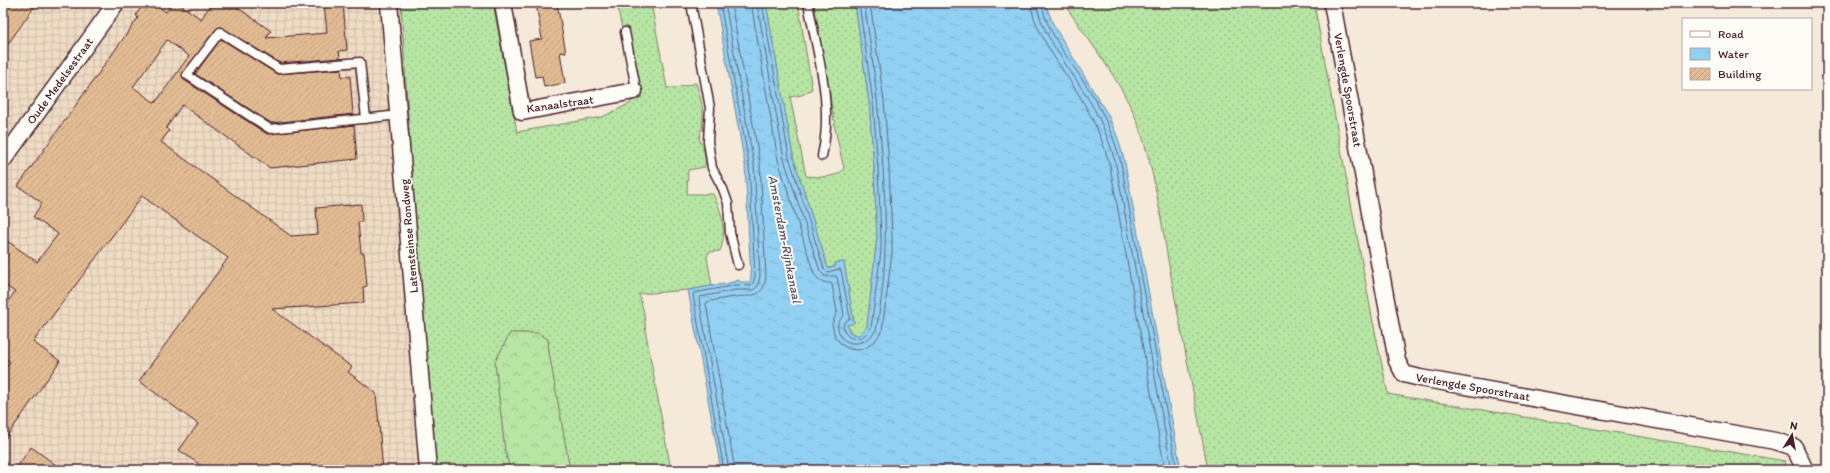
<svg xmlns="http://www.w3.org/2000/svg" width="1830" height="473" font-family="Itim,sans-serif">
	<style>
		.industrial { fill: url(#industrial-grid) }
		.grass { fill: url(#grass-dots); stroke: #808268 }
		.forest { fill: url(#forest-crowns); stroke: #808268 }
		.water { fill: url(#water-ripples); stroke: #7589a2 }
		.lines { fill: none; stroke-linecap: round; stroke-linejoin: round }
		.shore { stroke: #66667b; stroke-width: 1 }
		.building { fill: url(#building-hatch); stroke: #4a1f2b; fill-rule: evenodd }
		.service-casing { stroke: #4a1f2b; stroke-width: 11 }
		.minor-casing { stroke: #4a1f2b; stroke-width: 19 }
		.service { stroke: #fdfcf7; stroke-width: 8 }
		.minor { stroke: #fdfcf7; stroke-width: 16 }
		.labels { text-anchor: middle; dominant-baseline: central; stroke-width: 4; stroke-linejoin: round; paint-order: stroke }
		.street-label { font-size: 12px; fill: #4a1f2b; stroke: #fdfcf7 }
		.water-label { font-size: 13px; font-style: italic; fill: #5f5467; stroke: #fdfcf7 }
	</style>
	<defs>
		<pattern id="industrial-grid" width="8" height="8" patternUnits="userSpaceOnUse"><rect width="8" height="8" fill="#efdcc4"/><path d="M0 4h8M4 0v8" fill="none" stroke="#cebca9"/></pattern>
		<pattern id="grass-dots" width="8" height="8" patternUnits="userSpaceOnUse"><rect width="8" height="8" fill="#b6e5a4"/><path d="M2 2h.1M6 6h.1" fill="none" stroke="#9ec48d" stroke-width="1.8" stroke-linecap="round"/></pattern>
		<pattern id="forest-crowns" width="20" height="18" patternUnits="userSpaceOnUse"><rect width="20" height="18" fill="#b6e5a4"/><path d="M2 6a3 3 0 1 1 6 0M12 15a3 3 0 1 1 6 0" fill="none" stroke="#9ec48d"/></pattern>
		<pattern id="water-ripples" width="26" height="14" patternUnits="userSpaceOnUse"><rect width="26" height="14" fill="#91d0f2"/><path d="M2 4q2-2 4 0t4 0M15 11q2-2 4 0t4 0" fill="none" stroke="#7fb2d0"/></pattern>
		<pattern id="building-hatch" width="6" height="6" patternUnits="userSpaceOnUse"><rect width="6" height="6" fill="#e2bc93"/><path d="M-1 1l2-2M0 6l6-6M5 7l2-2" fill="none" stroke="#c3a17f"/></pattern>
	</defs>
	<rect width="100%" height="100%" fill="#f5e9d9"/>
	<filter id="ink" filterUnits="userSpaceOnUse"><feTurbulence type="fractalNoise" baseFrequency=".025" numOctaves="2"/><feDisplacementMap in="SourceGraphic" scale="8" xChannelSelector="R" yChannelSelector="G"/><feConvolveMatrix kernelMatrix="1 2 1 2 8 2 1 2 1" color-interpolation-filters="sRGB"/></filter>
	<g filter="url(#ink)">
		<path class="industrial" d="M3,3H408L466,470H3Z"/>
		<g class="grass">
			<path d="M401,3H493L517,132L602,117L631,103C636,86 620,24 617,3H651L667,88H676L696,83C703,105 706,117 699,139C704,148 706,156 705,167L688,170L687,194H713C722,209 727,235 720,251L709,252L707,257L712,286L688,290L639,294L644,313L646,334L671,470H570L549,353L548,339L537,333H510L495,362L505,450L510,470H435L413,197Z"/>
			<path d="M766,3H798L812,89L802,95L790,97L806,176C819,177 835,179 844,169L834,124L836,122L834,120L814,3H855L869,102L874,168L877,237L867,327L859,335L851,333L847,325L854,323L844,262L835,263V267L828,268L793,156Z"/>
			<path d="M1066,3H1314L1372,317L1388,394L1785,461L1783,470H1208C1196,404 1182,338 1170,271C1161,221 1155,169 1137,121C1121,82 1093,46 1069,11Z"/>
		</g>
		<path class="forest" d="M510,333H537L548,339L549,353L570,470H510L505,450L495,362Z"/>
		<path class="water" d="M716,3H766L793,156L828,268L835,267V263L844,262L854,323L847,325C848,332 852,335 859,335L867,327L877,237L874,168L869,102L855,3H1045L1054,26L1108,115L1118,138L1125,163L1181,470H721L688,290L729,283L739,280L740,282H750L751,277L745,165Z"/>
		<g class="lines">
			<g class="shore">
				<path d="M720,3L749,164L755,276L753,283L750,286L736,285L694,293L693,295L724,470"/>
				<path d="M725,3L754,164L760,276L758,286L753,290H736L700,297L699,299L729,470"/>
				<path d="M731,3L760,163L766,276C764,299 751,295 735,297C726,298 716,300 707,302L706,304L735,470"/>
				<path d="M751,3L778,160L814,274L820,281L832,284L837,312L832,324L835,337L842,345L849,349L859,350L866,348L875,341L882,331L892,253V237L889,167L884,101L870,3"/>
				<path d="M757,3L784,159L820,271L825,276H836L837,277L844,315L838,323C836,347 864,350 876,330C889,268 886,204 881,142C877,96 872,49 864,3"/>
				<path d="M762,3L789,157L824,269L828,272L839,269L841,270L850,318L844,323L843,327C847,344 864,340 871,328L881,251V237L878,168L873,102L859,3"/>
				<path d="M1031,3C1032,30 1065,72 1079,95C1093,118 1103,140 1110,166L1165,470"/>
				<path d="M1037,3C1038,29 1070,69 1084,92C1099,115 1109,138 1116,165L1172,470"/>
				<path d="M1042,3C1044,30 1075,67 1090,91C1104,114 1114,137 1121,163L1177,470"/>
			</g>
		</g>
		<g class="building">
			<path d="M3,3H37L3,51Z"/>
			<path d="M144,3H153L166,12L172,3H178L201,19L212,3H231L271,31L266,38L327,33L324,3H343L347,50L339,51L340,58L280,63L220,27L216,29L182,75L184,80L267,134L354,125L357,159L270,168L182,105L166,128L169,131L161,142L291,236L318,234L316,208L361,204L362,222H358L361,253H364L367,286L363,287L364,303L272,309L352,367L348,372L376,393L383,470H207L179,450L198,424L139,381L228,258L142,196L33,342L60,361L3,442V372L10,362L3,357V308L15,292L3,284V238L37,262L58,234L33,217L42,203L18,186L138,18L136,15ZM167,40L189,56L155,103L133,87Z"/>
			<path d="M536,3H557L566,53L560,52L565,83L544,87L542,76L535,77L529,41L542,39Z"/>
			<path d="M221,39L277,74L341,69L342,77L350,76L353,114L271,123L195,74Z"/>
			<path d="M31,447L45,457L63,470H15Z"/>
		</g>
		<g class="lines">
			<defs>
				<g id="service">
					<path d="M691,3L710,108L708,141L712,168L723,189L728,203L730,233L738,265"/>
					<path d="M808,3C817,53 834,106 822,156"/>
					<path d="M625,32L635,83L634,91"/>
					<path d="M366,119L360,62L279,69L220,32L187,75L270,129L399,115"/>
				</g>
				<g id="minor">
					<path d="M389,3L428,470"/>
					<path d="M503,3L522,112L634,91"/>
					<path d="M1332,3L1397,361L1404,374L1420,378L1775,441L1794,447L1805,470"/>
					<path d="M3,160L116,3"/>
				</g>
			</defs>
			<use href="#service" class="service-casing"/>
			<use href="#minor" class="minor-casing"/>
			<use href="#service" class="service"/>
			<use href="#minor" class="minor"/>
		</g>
	</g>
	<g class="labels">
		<g class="street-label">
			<text transform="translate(60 81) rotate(-54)">Oude Medelsestraat</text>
			<text transform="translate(1348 90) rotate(80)">Verlengde Spoorstraat</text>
			<text transform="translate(560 104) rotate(-8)">Kanaalstraat</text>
			<text transform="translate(409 236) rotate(-95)">Latensteinse Rondweg</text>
			<text transform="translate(1473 387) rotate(10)">Verlengde Spoorstraat</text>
		</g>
		<g class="water-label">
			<text transform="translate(785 239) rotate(79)">Amsterdam-Rijnkanaal</text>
		</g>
	</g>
	<rect width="1830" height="473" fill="none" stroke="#fdfcf7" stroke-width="16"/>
	<rect x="8" y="8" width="1814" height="457" fill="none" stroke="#4a1f2b" stroke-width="1.5" filter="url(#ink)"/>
	<rect x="1682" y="18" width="130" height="72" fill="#fdfcf7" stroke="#b5a4a5"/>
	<rect x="1690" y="31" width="20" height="6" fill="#fdfcf7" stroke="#b5a4a5"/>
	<text x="1718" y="38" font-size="12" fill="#4a1f2b">Road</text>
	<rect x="1690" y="48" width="20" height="12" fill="url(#water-ripples)" stroke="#b5a4a5"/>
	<text x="1718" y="58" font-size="12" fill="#4a1f2b">Water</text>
	<rect x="1690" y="68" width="20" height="12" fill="url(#building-hatch)" stroke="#b5a4a5"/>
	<text x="1718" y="78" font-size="12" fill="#4a1f2b">Building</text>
	<g transform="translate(1792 435) rotate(11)" stroke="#fdfcf7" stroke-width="3" paint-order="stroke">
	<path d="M0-3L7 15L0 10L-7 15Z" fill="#4a1f2b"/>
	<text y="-6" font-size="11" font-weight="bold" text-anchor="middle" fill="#4a1f2b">N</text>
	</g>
</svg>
